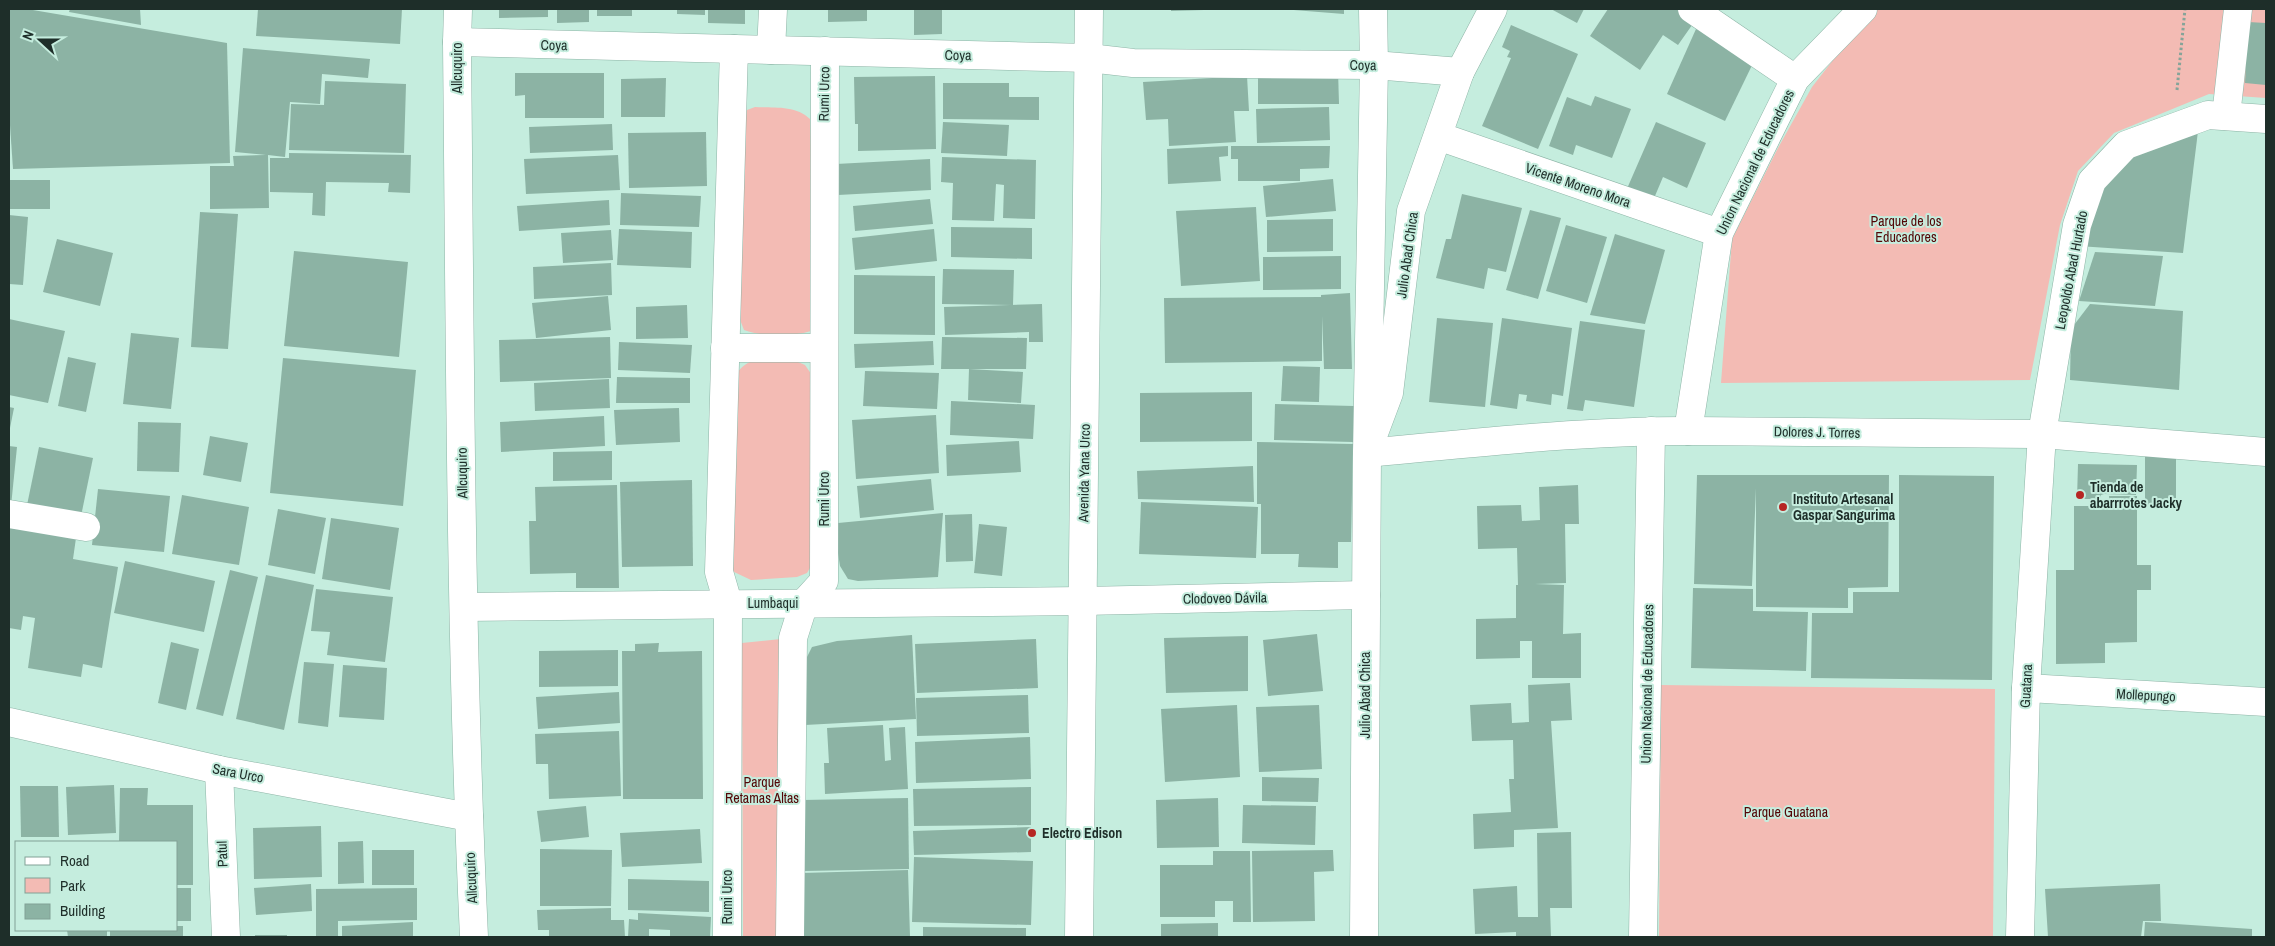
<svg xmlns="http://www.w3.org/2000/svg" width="2275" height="946" font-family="'Archivo Narrow',sans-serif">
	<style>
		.green { fill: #f3bbb4 }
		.building { fill: #8cb3a4 }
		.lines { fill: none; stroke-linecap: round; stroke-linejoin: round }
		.minor-casing { stroke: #8db4a6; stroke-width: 29 }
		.path { stroke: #85a499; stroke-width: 3; stroke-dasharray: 2.5 2.5; stroke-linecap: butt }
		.minor { stroke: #fff; stroke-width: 28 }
		.poi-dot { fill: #b62623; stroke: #c5edde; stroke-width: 2 }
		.labels { text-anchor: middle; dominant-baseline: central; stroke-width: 4; stroke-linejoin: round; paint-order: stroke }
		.street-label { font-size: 14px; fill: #1e2e29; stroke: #c5edde }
		.park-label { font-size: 14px; fill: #530606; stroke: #c5edde }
		.poi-label { font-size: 14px; font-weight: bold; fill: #1e2e29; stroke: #c5edde; text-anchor: start }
	</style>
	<rect width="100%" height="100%" fill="#c5edde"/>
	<g class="green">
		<path d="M1873,9H2266V98L2209,94L2114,133L2078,171L2060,225L2030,380L1721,383L1732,239L1778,148L1812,87Z"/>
		<path d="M755,107C773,108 796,105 810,119L817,315L811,331C791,337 763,337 744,330L739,317V113Z"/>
		<path d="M789,358L805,365L814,378L813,563L807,573L797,577L751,580L732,571L734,378C747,354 764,360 789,358Z"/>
		<path d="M781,639L780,937H743L742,643Z"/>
		<path d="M1661,685L1995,689L1993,937H1659Z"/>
	</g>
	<g class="building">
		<path d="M9,9H27L227,43L230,163L13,169L9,111Z"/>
		<path d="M70,9H140L141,25L69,12Z"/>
		<path d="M258,9H402L400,44L256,36Z"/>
		<path d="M499,9H548V17L499,18Z"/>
		<path d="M557,9H589V22L557,23Z"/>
		<rect x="597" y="9" width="35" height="7"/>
		<path d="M677,9H705V15L677,14Z"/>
		<path d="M708,9H745V24L708,23Z"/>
		<path d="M828,9H867V21L828,22Z"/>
		<path d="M914,9H942V34L914,35Z"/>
		<path d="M1171,9H1204V10L1171,11Z"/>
		<path d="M1281,9H1344V14Z"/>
		<path d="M1551,9H1584L1577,23Z"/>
		<path d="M1608,9H1683L1697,18L1678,45L1663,35L1640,70L1590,36Z"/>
		<path d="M2248,22L2266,23V85L2245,83Z"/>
		<path d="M1511,25L1578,54L1538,149L1482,126L1511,58L1507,57L1510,51L1502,47Z"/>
		<path d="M1696,29L1756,57L1725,121L1667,94Z"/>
		<path d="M243,48L370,59L368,78L322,74L320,104L290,102L285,157L268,155L269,208L210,209V166H234L233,156L266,155L235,152Z"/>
		<path d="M1338,70L1339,104H1258V71Z"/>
		<path d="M515,73H604V118H525V95L515,96Z"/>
		<path d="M935,76L936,149L858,151V124H855L854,77Z"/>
		<path d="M1247,76L1249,111H1234L1236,142L1169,146L1168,119L1146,120L1143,82Z"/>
		<path d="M666,78L665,117H621V79Z"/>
		<path d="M325,81L406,84L404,153L289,150L291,104L324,105Z"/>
		<path d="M943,83H1009V97H1039V120L943,119Z"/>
		<path d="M1595,96L1631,109L1612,158L1576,145L1573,155L1549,146L1567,97L1591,106Z"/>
		<path d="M1329,107L1330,140L1257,143L1256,109Z"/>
		<path d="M943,122L1009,125L1007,156L941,153Z"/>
		<path d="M1656,122L1706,143L1687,188L1663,177L1652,203L1626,191Z"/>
		<path d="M2199,123L2183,253L2078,246L2096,204L2115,170L2146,144Z"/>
		<path d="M612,124L613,150L530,153L529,127Z"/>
		<path d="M706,132L707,186L629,188L628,133Z"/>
		<path d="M1228,146V156L1219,157L1221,181L1168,184L1167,149Z"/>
		<path d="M1231,146H1330L1329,168L1300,169V181H1238V159H1231Z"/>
		<path d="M289,153L411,155L410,193L388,192L389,183L326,182L325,216L312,215L313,193L270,192V158H289Z"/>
		<path d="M618,155L620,190L526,194L524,159Z"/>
		<path d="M942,157L1036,160L1035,219L1003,218L1004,185L996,184L994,221L952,220L953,183L941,182Z"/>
		<path d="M930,159L931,190L838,195L836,164Z"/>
		<path d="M1333,179L1336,211L1266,217L1263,186Z"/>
		<rect x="9" y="180" width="41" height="29"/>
		<path d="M621,193L701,196L699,227L620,225Z"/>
		<path d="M1462,194L1522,208L1506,272L1488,268L1484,289L1436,278L1446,239H1451Z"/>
		<path d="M930,199L933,224L855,231L853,206Z"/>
		<path d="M609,200L610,225L519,231L517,206Z"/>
		<path d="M1256,207L1260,281L1181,286L1176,211Z"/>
		<path d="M1530,210L1561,218L1538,299L1506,290Z"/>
		<path d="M200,212L238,214L228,349L191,347Z"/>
		<path d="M9,215L28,217L23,285L9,284Z"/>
		<path d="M1333,219V251L1267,252V220Z"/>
		<path d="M1566,225L1607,237L1587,303L1546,291Z"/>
		<path d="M951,227L1032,228V259L951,257Z"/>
		<path d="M619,229L692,232L691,268L617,265Z"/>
		<path d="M934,229L937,261L855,270L852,238Z"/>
		<path d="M611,230L613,260L563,263L561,233Z"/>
		<path d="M1615,234L1665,250L1645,324L1590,315Z"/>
		<path d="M57,239L113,253L100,306L43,292Z"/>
		<path d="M294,251L408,262L399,357L284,346Z"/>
		<path d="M2095,252L2163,256L2155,306L2079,301Z"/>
		<path d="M1341,256V289L1263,290V257Z"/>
		<path d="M611,263L612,295L534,299L533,267Z"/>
		<path d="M943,269L1014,270L1013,305L942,304Z"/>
		<path d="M854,275L935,276V335L854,334Z"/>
		<path d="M1350,293L1352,369H1324L1322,316V361L1165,363L1164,298L1321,297V295Z"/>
		<path d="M608,296L611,330L536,338L532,303Z"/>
		<path d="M1042,304L1043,342H1029V332L945,335L944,307Z"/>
		<path d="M2090,304L2183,311L2179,390L2070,380L2071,329Z"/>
		<path d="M687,305L688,338L636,339V307Z"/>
		<path d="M1437,318L1493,323L1485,407L1429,402Z"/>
		<path d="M1502,318L1572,328L1563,396L1552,394L1551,405L1526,401L1527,395L1519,394L1517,409L1490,405Z"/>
		<path d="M9,319L65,331L48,403L9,395Z"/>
		<path d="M1580,321L1645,330L1634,407L1585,400L1583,411L1567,409Z"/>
		<path d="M131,333L179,338L171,409L123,404Z"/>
		<path d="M610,337L611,378L500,382L499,340Z"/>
		<path d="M942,337L1027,338L1026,369H941Z"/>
		<path d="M933,341L934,365L855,368L854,344Z"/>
		<path d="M619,342L692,345L690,373L618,370Z"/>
		<path d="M68,357L96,363L86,412L58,406Z"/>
		<path d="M283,358L416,370L403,506L270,493Z"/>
		<path d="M1283,366L1320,367L1319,402L1281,401Z"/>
		<path d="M969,369L1023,372L1021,403L968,400Z"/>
		<path d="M865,371L939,373L937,409L863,406Z"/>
		<path d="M617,377L690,378V403H616Z"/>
		<path d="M609,379L610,408L535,411L534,383Z"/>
		<path d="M1252,392V441L1140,442V393Z"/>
		<path d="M951,401L1035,405L1033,439L950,435Z"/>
		<path d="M1275,404L1354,406L1353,442L1274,440Z"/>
		<path d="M9,407L14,408L10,428H9Z"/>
		<path d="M679,408L680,442L616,445L614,410Z"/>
		<path d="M936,415L939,473L856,479L852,420Z"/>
		<path d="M604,416L605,446L501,452L500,422Z"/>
		<path d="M138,422L181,423L179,472L137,471Z"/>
		<path d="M210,436L248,443L241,482L203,475Z"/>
		<path d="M1019,441L1021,472L947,476L946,445Z"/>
		<path d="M1257,442L1353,444L1351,542H1338V568L1298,567L1299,554H1261V504H1257Z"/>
		<path d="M9,446L17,447L11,506H9Z"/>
		<path d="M39,447L93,458L80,521L26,510Z"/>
		<path d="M2176,449V505H2145V450Z"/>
		<path d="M612,451V480L553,481V452Z"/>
		<path d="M2078,464L2137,465L2136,495L2104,494L2101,495V499H2077Z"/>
		<path d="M1253,466L1254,502L1138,499L1137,471Z"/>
		<path d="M1697,475H1889L1888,587L1848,588V608L1756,607V488L1752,586L1694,584Z"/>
		<path d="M1899,475L1994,476L1992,680L1811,678L1812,613H1853V592H1899Z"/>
		<path d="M931,479L934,510L860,518L857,486Z"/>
		<path d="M692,480L693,566L622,567L620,482Z"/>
		<path d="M617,485L619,588H576V573L530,574L529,521H536L535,487Z"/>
		<path d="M1578,485L1579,524H1565L1566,583L1535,584L1564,585L1563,634L1581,633V678H1532V641H1520V658L1476,659V619L1516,618V585H1518L1517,548L1478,549L1477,506L1521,505L1522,521L1540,520L1539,487Z"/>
		<path d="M98,489L170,496L164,552L92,545Z"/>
		<path d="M182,495L249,507L239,565L172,554Z"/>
		<path d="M2109,496H2137V565H2151V590H2137V642L2105,643V663L2056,664V570H2074V506H2110Z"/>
		<path d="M1141,502L1258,507L1256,558L1139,554Z"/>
		<path d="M278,509L326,518L315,574L268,565Z"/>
		<path d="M943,513L938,577L858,581L848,579L840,566L837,547L838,523Z"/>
		<path d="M972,514L973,561L946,562L945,515Z"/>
		<path d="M331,518L399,528L390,590L322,579Z"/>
		<path d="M979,524L1007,527L1002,576L974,573Z"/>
		<path d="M9,526L76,538L73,559L118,567L102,668L83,664L81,677L28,668L35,618L23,616L21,630L9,628Z"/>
		<path d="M125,561L215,581L204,632L114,613Z"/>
		<path d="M230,570L258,577L223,716L196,709Z"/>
		<path d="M266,575L314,585L284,730L236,719Z"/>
		<path d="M1693,588L1753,589V611L1808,612L1806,671L1691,668Z"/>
		<path d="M316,589L393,597L385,662L327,655L330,632L311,631Z"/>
		<path d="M1317,634L1323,691L1268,696L1263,640Z"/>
		<path d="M912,635L916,719L805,725V661L812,647L837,641Z"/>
		<path d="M1248,636V691L1166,693L1164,638Z"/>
		<path d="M1036,639L1038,688L917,693L915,644Z"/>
		<path d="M171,642L199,649L186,710L158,703Z"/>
		<path d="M659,643L658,652L702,651L703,799H623L622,651H635V644Z"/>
		<path d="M618,650V686L539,687V651Z"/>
		<path d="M304,662L334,664L328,727L298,723Z"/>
		<path d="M343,665L387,668L384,720L339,717Z"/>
		<path d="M1570,683L1572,720L1551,721L1558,828L1514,830V847L1474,849L1473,814L1511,812L1509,779H1514L1513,740L1472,741L1470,705L1511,703L1512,723L1529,722L1528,685Z"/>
		<path d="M619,692L620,723L538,729L536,697Z"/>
		<path d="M1028,695L1029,733L917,736L916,698Z"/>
		<path d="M1237,705L1240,777L1165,782L1161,709Z"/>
		<path d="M1319,705L1322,769L1259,772L1256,707Z"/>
		<path d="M883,725L885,761L891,760L889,728L905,727L908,789L825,794L824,763H829L827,728Z"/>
		<path d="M619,731L621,796L549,799L548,764H536L535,734Z"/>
		<path d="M1030,737L1031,779L916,783L915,742Z"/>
		<path d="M1262,777L1319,778L1318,802L1262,801Z"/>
		<path d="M114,785L116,833L68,835L66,787Z"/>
		<path d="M20,786H58L59,837H21Z"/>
		<path d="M1031,787V825L914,826L913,789Z"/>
		<path d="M120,788H148L147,805H193V885H176V842H119Z"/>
		<path d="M908,798L909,869L804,871L803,800Z"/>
		<path d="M1218,798L1219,847L1157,848L1156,800Z"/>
		<path d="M1243,805L1316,806L1315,845L1242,843Z"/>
		<path d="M586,806L589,837L541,842L537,811Z"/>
		<path d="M321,826L322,877L254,879L253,828Z"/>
		<path d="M1031,827V852L914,855L913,831Z"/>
		<path d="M700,829L702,863L622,867L620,833Z"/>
		<path d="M1571,832L1572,908H1550L1551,937H1516V932L1475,934L1473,889L1517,886L1518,917H1538L1537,833Z"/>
		<path d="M363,841L364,883L338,884V842Z"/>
		<path d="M540,849L612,850L611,906H540Z"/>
		<rect x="372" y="850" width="42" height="35"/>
		<path d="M1333,850L1334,871L1314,872L1315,921L1253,922L1252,851Z"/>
		<path d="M1213,851H1250L1251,922H1233V901H1215V917H1160V865H1213Z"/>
		<path d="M914,857L1033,861L1031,925L912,922Z"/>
		<path d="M908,870L910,937H804L802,873Z"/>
		<path d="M628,879L709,881V912L628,910Z"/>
		<path d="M311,884L312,911L256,915L254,888Z"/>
		<path d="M2160,884L2161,921H2143L2141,937H2048L2045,889Z"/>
		<rect x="176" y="888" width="15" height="33"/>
		<path d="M417,888V920L338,921V937H316V889Z"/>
		<path d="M611,908V920H624L625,937H549V930H538L537,910Z"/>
		<path d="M638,913L711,917L710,937H670V930L649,929V937H628L629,919L638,920Z"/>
		<path d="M413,922V937H342V926Z"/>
		<path d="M2145,922L2252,929V937H2144Z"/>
		<path d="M1218,923V937H1161V924Z"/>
		<path d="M176,926H183V937H110V930H176Z"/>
		<path d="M923,927L1026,928V937H923Z"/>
		<path d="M67,930H107V937H68Z"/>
		<rect x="255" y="935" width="32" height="2"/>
	</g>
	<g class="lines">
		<defs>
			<g id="minor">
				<path d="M458,9L457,42C460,340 460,639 474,937"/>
				<path d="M1692,9L1795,79"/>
				<path d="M457,42L1089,58L1133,63L1374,65L1460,72"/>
				<path d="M771,50L773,9"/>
				<path d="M2226,116L2238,9"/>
				<path d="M1438,136L1719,233"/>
				<path d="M725,348H824"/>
				<path d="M1688,431L1719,233L1795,79L1863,9"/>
				<path d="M1374,433L1389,393L1411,211L1460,72L1493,9"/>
				<path d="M1367,453C1473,443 1581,431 1688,431L2042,434L2266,452"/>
				<path d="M9,514L86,527"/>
				<path d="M464,607L1083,601L1366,595"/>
				<path d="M2026,688L2266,702"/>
				<path d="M9,722L219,770L469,817"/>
				<path d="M219,770L226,937"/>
				<path d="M727,937L728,603L719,572L734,49"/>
				<path d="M790,937L793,638L804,603L824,581L825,51"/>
				<path d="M1079,937L1089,9"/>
				<path d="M1364,937L1367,453L1374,65L1373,9"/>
				<path d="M1643,937L1651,431"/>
				<path d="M2020,937L2026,688L2042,434L2077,225L2092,181L2126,145L2208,115L2266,119"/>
			</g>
		</defs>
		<use href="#minor" class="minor-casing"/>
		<path class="path" d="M2177,90L2185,9"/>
		<use href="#minor" class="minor"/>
	</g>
	<g class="poi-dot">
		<circle cx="2080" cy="495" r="5"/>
		<circle cx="1783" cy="507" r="5"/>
		<circle cx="1032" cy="833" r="5"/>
	</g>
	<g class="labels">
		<g class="street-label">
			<text transform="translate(554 45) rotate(1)">Coya</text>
			<text transform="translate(958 55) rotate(1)">Coya</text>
			<text transform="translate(1363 65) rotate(1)">Coya</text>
			<text transform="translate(457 68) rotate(-90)">Allcuquiro</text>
			<text transform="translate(824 94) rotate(-89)">Rumi Urco</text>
			<text transform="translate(1755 162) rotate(-64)">Union Nacional de Educadores</text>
			<text transform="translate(1578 185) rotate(19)">Vicente Moreno Mora</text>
			<text transform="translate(1407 255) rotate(-82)">Julio Abad Chica</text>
			<text transform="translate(2071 270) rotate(-79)">Leopoldo Abad Hurtado</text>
			<text transform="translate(1817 432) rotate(1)">Dolores J. Torres</text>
			<text transform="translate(462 473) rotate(-91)">Allcuquiro</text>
			<text transform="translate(1084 473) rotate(-89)">Avenida Yana Urco</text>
			<text transform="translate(824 499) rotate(-90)">Rumi Urco</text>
			<text transform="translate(1225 598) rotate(-1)">Clodoveo Dávila</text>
			<text x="773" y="603">Lumbaqui</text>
			<text transform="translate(1647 684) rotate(-89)">Union Nacional de Educadores</text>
			<text transform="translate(2026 686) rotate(-87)">Guatana</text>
			<text transform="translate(1365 695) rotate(-90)">Julio Abad Chica</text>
			<text transform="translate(2146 695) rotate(3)">Mollepungo</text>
			<text transform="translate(238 773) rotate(11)">Sara Urco</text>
			<text transform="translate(222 854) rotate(-92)">Patul</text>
			<text transform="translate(471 878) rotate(-93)">Allcuquiro</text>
			<text transform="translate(727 897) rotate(-90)">Rumi Urco</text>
		</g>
		<g class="park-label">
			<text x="1906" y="221">Parque de los<tspan x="1906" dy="16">Educadores</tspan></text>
			<text x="762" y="782">Parque<tspan x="762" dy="16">Retamas Altas</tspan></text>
			<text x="1786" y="812">Parque Guatana</text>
		</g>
		<g class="poi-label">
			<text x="2090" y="487">Tienda de<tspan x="2090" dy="16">abarrrotes Jacky</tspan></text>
			<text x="1793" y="499">Instituto Artesanal<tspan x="1793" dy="16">Gaspar Sangurima</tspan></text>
			<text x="1042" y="833">Electro Edison</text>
		</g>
	</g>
	<rect width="2275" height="946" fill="none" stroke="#1e2e29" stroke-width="20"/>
	<rect x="15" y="841" width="162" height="90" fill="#c5edde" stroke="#82a196"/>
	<rect x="25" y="857" width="25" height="8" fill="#ffffff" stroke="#82a196"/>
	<text x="60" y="866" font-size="15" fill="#1e2e29">Road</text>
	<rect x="25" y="878" width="25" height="15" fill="#f3bbb4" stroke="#82a196"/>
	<text x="60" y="891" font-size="15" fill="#1e2e29">Park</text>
	<rect x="25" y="904" width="25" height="15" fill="#8cb3a4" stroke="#82a196"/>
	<text x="60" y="916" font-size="15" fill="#1e2e29">Building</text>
	<g transform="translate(40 40) rotate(291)" stroke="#c5edde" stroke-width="4" paint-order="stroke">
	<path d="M0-4L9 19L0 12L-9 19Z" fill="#1e2e29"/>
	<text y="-8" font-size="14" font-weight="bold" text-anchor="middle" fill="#1e2e29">N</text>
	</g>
</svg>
